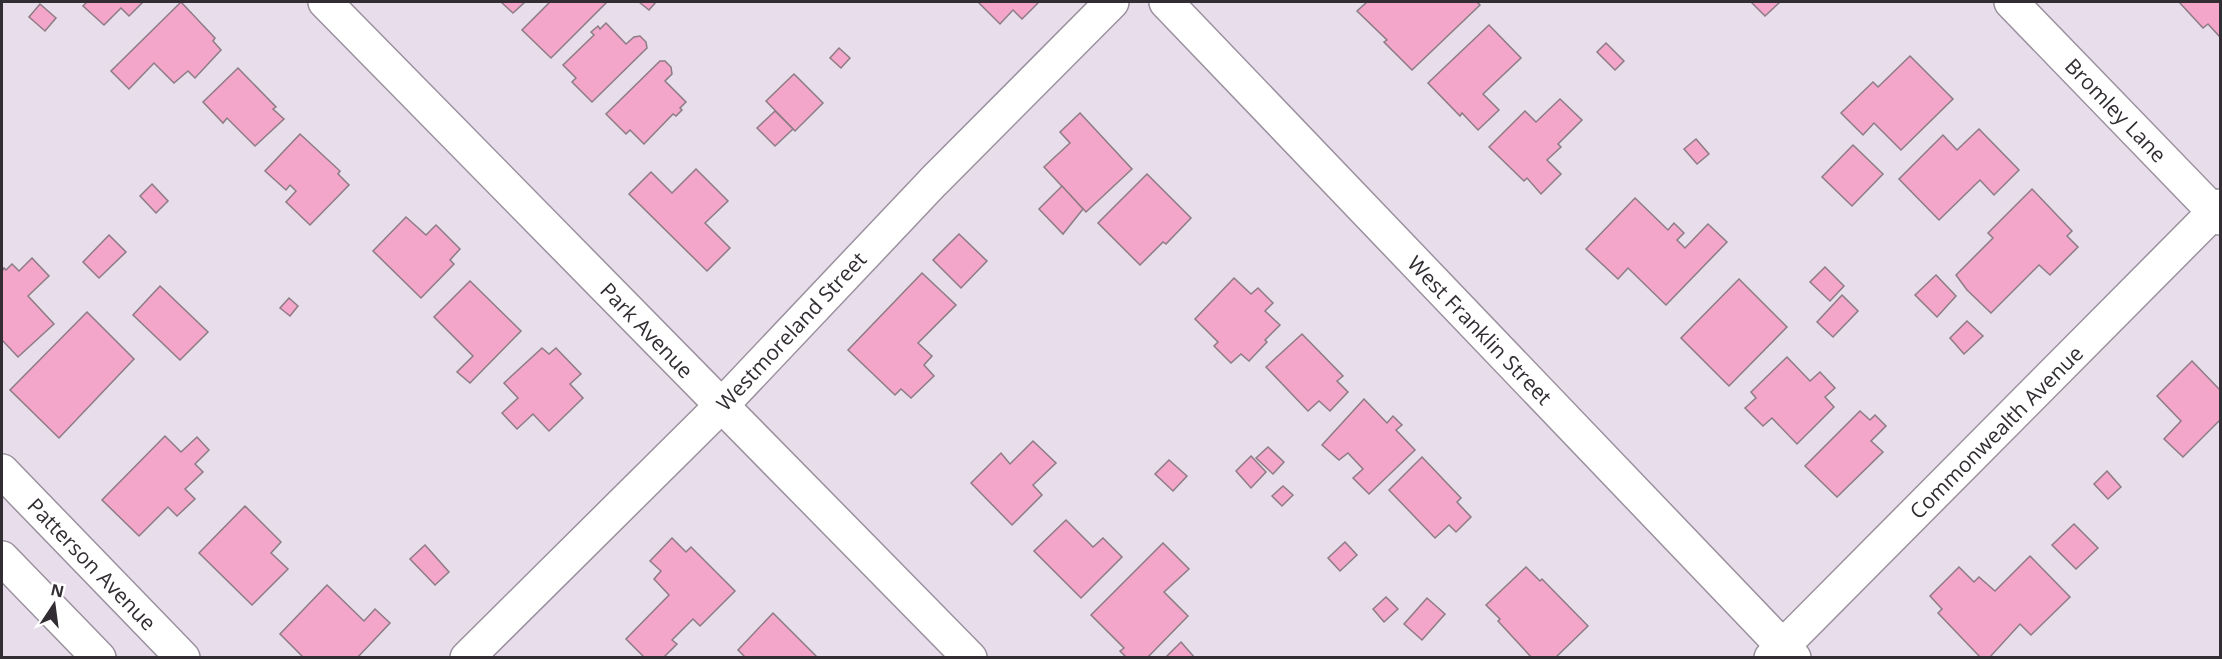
<svg xmlns="http://www.w3.org/2000/svg" width="2222" height="659" font-family="'Open Sans',sans-serif">
	<style>
		.building { fill: #f4a5ca; stroke: #8c7c83; stroke-width: 1.5 }
		.lines { fill: none; stroke-linecap: round; stroke-linejoin: round }
		.minor-casing { stroke: #9b919e; stroke-width: 36 }
		.major-casing { stroke: #9b919e; stroke-width: 36 }
		.minor { stroke: #fff; stroke-width: 33 }
		.major { stroke: #fff; stroke-width: 33 }
		.labels { text-anchor: middle; dominant-baseline: central; stroke-width: 6; stroke-linejoin: round; paint-order: stroke }
		.street-label { font-size: 21px; fill: #312d32; stroke: #fff }
	</style>
	<rect width="100%" height="100%" fill="#e8ddeb"/>
	<g class="building">
		<path d="M87,2H143L129,16L121,8L104,25L83,6Z"/>
		<path d="M181,2L215,38L213,41L221,50L195,78L188,71L174,83L154,63L129,89L111,71Z"/>
		<path d="M501,2H525L513,13Z"/>
		<path d="M550,2H607L551,58L522,30Z"/>
		<path d="M639,2H656L649,10Z"/>
		<path d="M978,2H1036L1038,3L1022,19L1013,10L1000,24Z"/>
		<path d="M1367,2H1477L1480,5L1412,70L1384,42L1387,40L1357,11Z"/>
		<path d="M1751,2H1780L1765,16Z"/>
		<path d="M2179,2H2220V37L2208,24L2203,28Z"/>
		<path d="M40,4L56,18L45,31L29,17Z"/>
		<path d="M606,23L626,44L634,37L640,36L646,42L647,48L592,102L572,82L576,78L563,65L594,35L591,32L598,26L600,29Z"/>
		<path d="M1489,25L1521,58L1483,94L1499,110L1478,130L1462,113L1460,116L1428,83Z"/>
		<path d="M1606,43L1624,61L1615,70L1597,52Z"/>
		<path d="M839,48L850,58L841,68L830,58Z"/>
		<path d="M1910,56L1953,99L1901,150L1874,123L1863,135L1841,113L1873,82L1878,87Z"/>
		<path d="M660,61H665L671,67L672,74L665,81L686,102L680,108L682,110L676,116L673,114L644,144L630,130L626,134L606,114Z"/>
		<path d="M238,68L276,107L273,109L284,119L255,146L227,118L223,123L203,102Z"/>
		<path d="M794,74L823,103L795,131L766,101Z"/>
		<path d="M1560,99L1582,120L1558,144L1561,147L1547,160L1561,174L1541,194L1527,178L1524,181L1489,147L1525,111L1536,122Z"/>
		<path d="M775,111L793,129L775,146L757,128Z"/>
		<path d="M1080,113L1132,169L1086,212L1044,167L1070,143L1060,132Z"/>
		<path d="M1979,129L2019,170L1994,195L1980,180L1939,220L1899,179L1943,135L1957,150Z"/>
		<path d="M300,134L340,171L338,174L349,185L310,225L286,202L296,191L290,185L286,190L265,171Z"/>
		<path d="M1696,139L1709,154L1697,164L1684,149Z"/>
		<path d="M1853,145L1883,174L1852,206L1822,177Z"/>
		<path d="M696,169L728,201L705,223L730,248L707,271L629,194L651,172L672,193Z"/>
		<path d="M1147,174L1191,218L1166,244L1163,242L1140,265L1098,223Z"/>
		<path d="M152,184L168,201L156,213L140,196Z"/>
		<path d="M1062,186L1083,209L1063,234L1039,209Z"/>
		<path d="M2032,189L2072,231L2067,236L2078,247L2050,275L2039,265L1991,313L1967,290L1956,275L1993,238L1988,233Z"/>
		<path d="M1635,198L1668,230L1674,223L1684,233L1677,240L1685,248L1708,224L1727,242L1666,305L1628,268L1618,279L1586,249Z"/>
		<path d="M406,217L426,235L436,225L460,249L450,260L454,264L421,298L373,251Z"/>
		<path d="M959,234L987,261L961,288L933,260Z"/>
		<path d="M109,235L126,252L99,278L83,262Z"/>
		<path d="M32,258L49,276L28,296L54,324L18,357L2,340V271L4,268L6,270L12,264L19,271Z"/>
		<path d="M1825,267L1844,286L1830,301L1810,282Z"/>
		<path d="M922,273L956,305L918,343L932,356L924,365L934,376L911,398L901,389L895,395L848,350Z"/>
		<path d="M1936,275L1956,296L1937,317L1915,295Z"/>
		<path d="M1234,278L1251,294L1258,288L1273,303L1265,311L1280,325L1265,340L1267,342L1249,361L1241,354L1231,363L1214,346L1218,342L1195,319Z"/>
		<path d="M1739,279L1787,327L1729,386L1681,338Z"/>
		<path d="M470,281L521,331L470,383L457,372L473,356L434,317Z"/>
		<path d="M160,286L208,332L180,360L133,315Z"/>
		<path d="M1842,295L1858,311L1833,337L1817,322Z"/>
		<path d="M289,298L298,306L290,316L280,308Z"/>
		<path d="M87,312L134,359L59,438L10,390Z"/>
		<path d="M1967,321L1983,336L1964,354L1950,338Z"/>
		<path d="M1302,334L1343,376L1337,381L1348,392L1330,411L1319,401L1308,411L1266,367Z"/>
		<path d="M542,348L549,354L556,348L581,374L570,384L583,398L549,431L533,414L517,429L502,413L518,398L504,383Z"/>
		<path d="M1787,357L1810,381L1820,372L1835,388L1825,397L1834,407L1797,444L1772,418L1763,426L1745,408L1756,398L1751,392Z"/>
		<path d="M2192,361L2220,390V420L2183,457L2164,439L2181,421L2157,396Z"/>
		<path d="M1364,399L1387,423L1393,416L1402,425L1396,430L1415,450L1369,494L1353,478L1363,469L1348,453L1339,460L1322,445Z"/>
		<path d="M1860,411L1870,420L1875,415L1886,426L1871,441L1883,452L1837,497L1805,466Z"/>
		<path d="M165,436L181,452L197,437L209,450L195,464L203,472L185,489L195,499L177,516L168,507L139,536L102,500Z"/>
		<path d="M1033,441L1056,463L1033,485L1042,495L1012,525L971,483L1001,453L1010,464Z"/>
		<path d="M1268,447L1284,462L1273,474L1256,458Z"/>
		<path d="M1251,456L1266,472L1251,488L1236,471Z"/>
		<path d="M1422,457L1461,498L1457,502L1471,517L1456,532L1449,525L1435,538L1389,490Z"/>
		<path d="M1169,460L1187,476L1173,491L1155,474Z"/>
		<path d="M2107,471L2121,487L2108,499L2094,484Z"/>
		<path d="M1283,486L1293,495L1282,506L1272,496Z"/>
		<path d="M245,506L281,542L271,553L288,569L252,605L199,553Z"/>
		<path d="M1066,520L1093,547L1103,538L1122,557L1081,598L1034,551Z"/>
		<path d="M2074,524L2098,548L2076,569L2052,545Z"/>
		<path d="M672,538L686,552L691,547L735,591L700,626L693,619L672,640L677,644L663,658H645L626,639L669,595L654,579L661,571L650,561Z"/>
		<path d="M1345,542L1357,555L1340,571L1328,558Z"/>
		<path d="M1163,543L1189,569L1164,592L1188,616L1147,658H1127L1120,651L1124,648L1091,615Z"/>
		<path d="M425,545L449,572L435,585L410,559Z"/>
		<path d="M2030,556L2070,597L2031,635L2020,624L1989,658H1981L1938,613L1942,609L1930,596L1959,567L1974,582L1979,577L1995,591Z"/>
		<path d="M1526,567L1540,581L1542,579L1588,626L1555,658H1532L1498,621L1500,619L1486,605Z"/>
		<path d="M327,585L364,621L375,609L390,623L357,658H304L280,634Z"/>
		<path d="M1386,597L1398,609L1384,622L1373,609Z"/>
		<path d="M1427,598L1445,614L1422,640L1404,624Z"/>
		<path d="M773,613L818,658H746L738,650Z"/>
		<path d="M1181,642L1195,658H1165Z"/>
	</g>
	<g class="lines">
		<defs>
			<g id="minor">
				<path d="M325,2L970,658"/>
				<path d="M1166,2L1794,658"/>
				<path d="M2011,2L2220,218"/>
				<path d="M467,658L721,406L933,182L1112,2"/>
				<path d="M1771,658L2220,206"/>
			</g>
			<g id="major">
				<path d="M2,471L183,658"/>
				<path d="M2,558L99,658"/>
			</g>
		</defs>
		<use href="#minor" class="minor-casing"/>
		<use href="#major" class="major-casing"/>
		<use href="#minor" class="minor"/>
		<use href="#major" class="major"/>
	</g>
	<g class="labels">
		<g class="street-label">
			<text transform="translate(2116 110) rotate(46)">Bromley Lane</text>
			<text transform="translate(647 330) rotate(46)">Park Avenue</text>
			<text transform="translate(1480 330) rotate(46)">West Franklin Street</text>
			<text transform="translate(791 331) rotate(-47)">Westmoreland Street</text>
			<text transform="translate(1996 432) rotate(-45)">Commonwealth Avenue</text>
			<text transform="translate(92 564) rotate(46)">Patterson Avenue</text>
		</g>
	</g>
	<rect width="2222" height="659" fill="none" stroke="#312d32" stroke-width="6"/>
	<g transform="translate(54 605) rotate(13)" stroke="#ffffff" stroke-width="4.5" paint-order="stroke">
	<path d="M0-4.5L10 22L0 15L-10 22Z" fill="#312d32"/>
	<text y="-9" font-size="16" font-weight="bold" text-anchor="middle" fill="#312d32">N</text>
	</g>
</svg>
